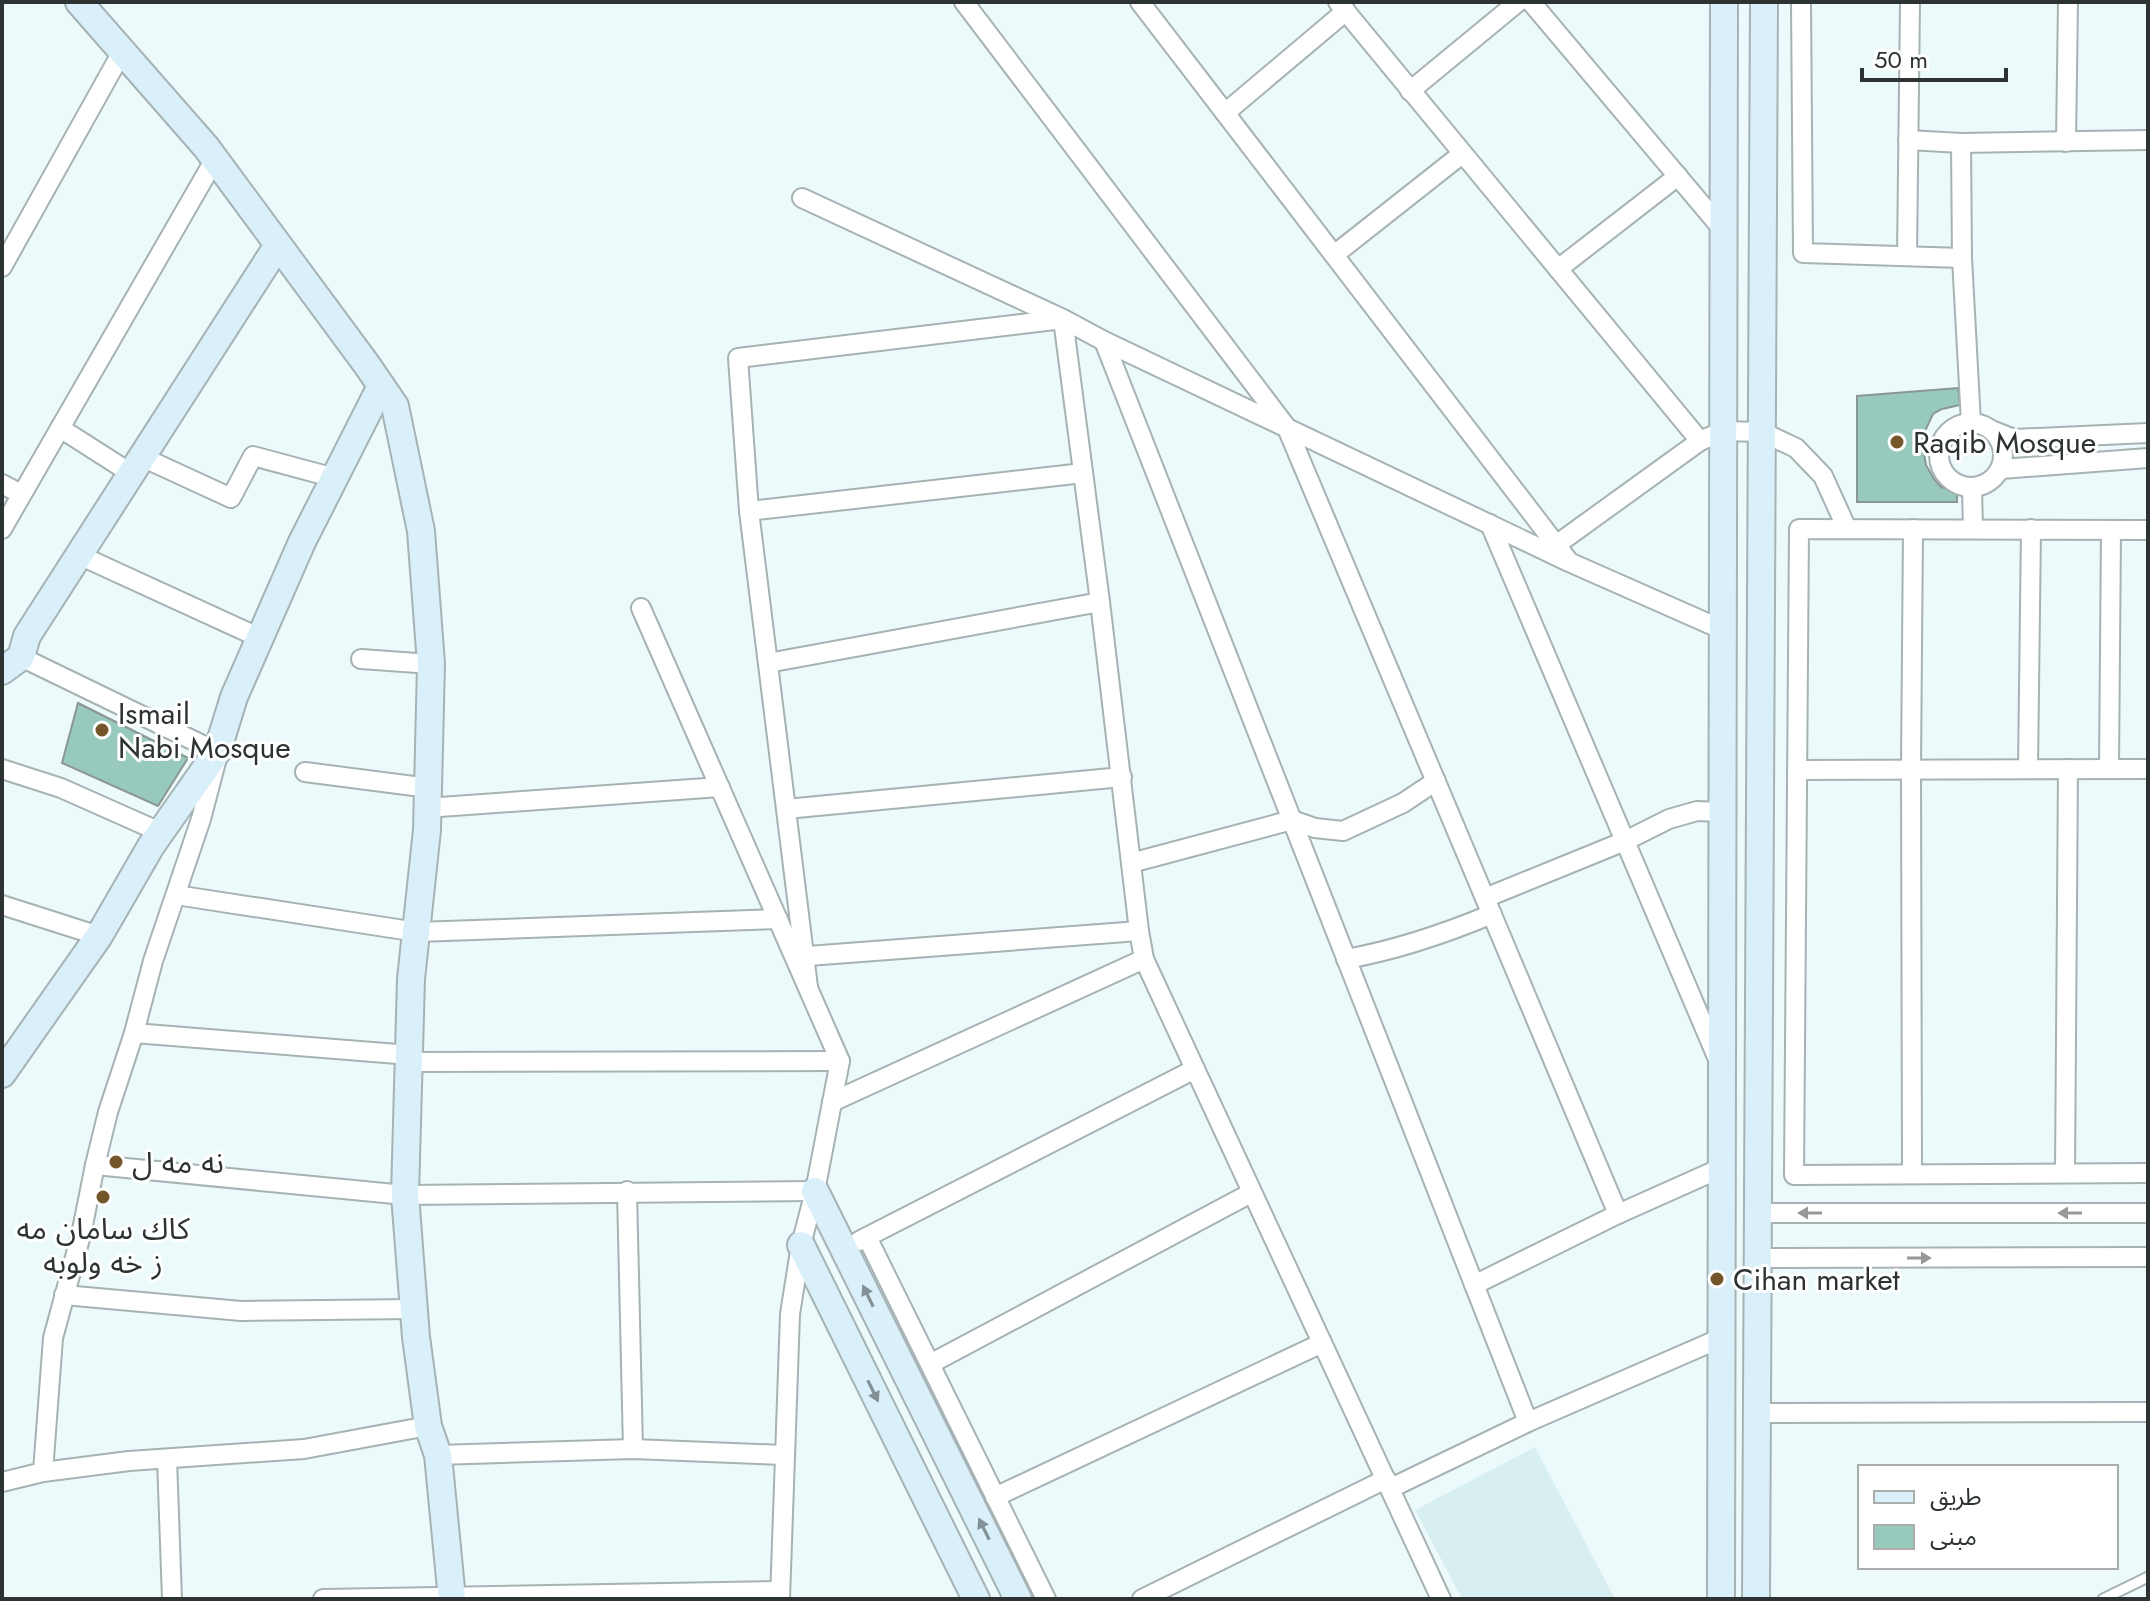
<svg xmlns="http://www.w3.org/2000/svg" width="2150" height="1601" font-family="Jost,'Noto Sans Arabic',sans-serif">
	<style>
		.built { fill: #d8eff1 }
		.building { fill: #97c9bc; stroke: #8b9794; stroke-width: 2 }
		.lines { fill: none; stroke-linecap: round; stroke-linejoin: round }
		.lane-casing { stroke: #a6b2b3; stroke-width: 13 }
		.street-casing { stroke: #a6b2b3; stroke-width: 22 }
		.secondary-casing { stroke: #a6b2b3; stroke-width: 30 }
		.lane { stroke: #fff; stroke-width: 9 }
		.street { stroke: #fff; stroke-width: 18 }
		.secondary { stroke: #d9f0fa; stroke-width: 26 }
		.oneway { fill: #969898 }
		.oneway2 { fill: #839196 }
		.poi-dot { fill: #75562b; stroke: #fff; stroke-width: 3 }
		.labels { text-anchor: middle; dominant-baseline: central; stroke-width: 6; stroke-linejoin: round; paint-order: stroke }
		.poi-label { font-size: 30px; fill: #2d3232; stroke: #fff; text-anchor: start }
	</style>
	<rect width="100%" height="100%" fill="#edfafb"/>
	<path class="built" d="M1535,1447L1615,1599H1462L1415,1510Z"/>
	<g class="building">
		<path d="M1958,388L1960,405L1942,409L1933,414L1925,431L1923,449L1926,465L1934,479L1941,487L1957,491V502H1857V396Z"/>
		<path d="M78,703L188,758L158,806L62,763Z"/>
	</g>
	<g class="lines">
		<defs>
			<path id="lane" d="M2103,1599L2148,1577"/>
			<g id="street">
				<path d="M964,2L1287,428L1618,1214"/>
				<path d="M1140,2L1567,559"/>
				<path d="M1338,2L1700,441"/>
				<path d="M1531,2L1723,230"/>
				<path d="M1801,2L1803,253L1962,258"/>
				<path d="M1410,91L1518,2"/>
				<path d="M1225,113L1346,11"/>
				<path d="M1908,140L1961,143L2148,140"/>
				<path d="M2066,142L2068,2"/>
				<path d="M1961,143L1962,258L1971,423"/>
				<path d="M802,198L1063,319L1104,341L1569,562L1723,630"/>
				<path d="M1334,255L1462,154"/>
				<path d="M1907,256L1910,2"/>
				<path d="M2,267L122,52"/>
				<path d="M1558,269L1678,176"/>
				<path d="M1104,341L1528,1422"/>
				<circle cx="1971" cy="455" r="32"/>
				<path d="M60,428L132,474"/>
				<path d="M1994,431L2014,439L2148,433"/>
				<path d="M142,457L231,498L253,456L335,478"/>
				<path d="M2001,469L2148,458"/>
				<path d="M2,484L21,494"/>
				<path d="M1972,487L1973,529"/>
				<path d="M749,511L1083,473"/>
				<path d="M1490,524L1717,1057"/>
				<path d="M2,529L215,159"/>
				<path d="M2148,530L1799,529L1794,1175L2148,1173"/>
				<path d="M1556,545L1700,441L1723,431L1762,432L1796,448L1823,476L1847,529"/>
				<path d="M79,555L260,638"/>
				<path d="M641,608L840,1061L815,1191L801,1245L790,1314L780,1599"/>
				<path d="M21,657L217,752"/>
				<path d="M361,659L431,664"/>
				<path d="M768,663L1100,602"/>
				<path d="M2,769L61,788L160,832"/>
				<path d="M2028,769L2031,529"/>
				<path d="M2109,769L2111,530"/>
				<path d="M1797,770L2148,769"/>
				<path d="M305,772L429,788"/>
				<path d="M426,808L720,787"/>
				<path d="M786,809L1122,777"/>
				<path d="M1131,863L1292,820L1315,828L1343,831L1403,803L1436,781"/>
				<path d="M176,895L417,932L778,919"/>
				<path d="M1485,898L1625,841L1669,819L1697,811L1722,812"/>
				<path d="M2,905L99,936"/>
				<path d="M795,957L1139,931"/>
				<path d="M1346,959C1397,950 1444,934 1492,914"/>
				<path d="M808,987L749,511L738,358L1063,319L1100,602L1139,931L1144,959L1441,1599"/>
				<path d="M134,1033L410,1055"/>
				<path d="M408,1062L840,1061"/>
				<path d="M832,1102L1144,959"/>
				<path d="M95,1165L405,1195L815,1191"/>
				<path d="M2065,1173L2068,769"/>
				<path d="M1912,1174L1911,769L1913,529"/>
				<path d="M627,1191L633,1449"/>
				<path d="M1757,1213H2148"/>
				<path d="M867,1237L1046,1599"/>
				<path d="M859,1241L1195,1069"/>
				<path d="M1757,1258L2148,1257"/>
				<path d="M1474,1285L1618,1214L1721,1168"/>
				<path d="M64,1295L241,1311L413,1309"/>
				<path d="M930,1364L1251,1193"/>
				<path d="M1756,1413L2148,1412"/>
				<path d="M438,1455L633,1449L784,1455"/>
				<path d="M167,1459L172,1599"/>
				<path d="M43,1472L53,1338L81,1235L95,1165L108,1112L134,1033L153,961L201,819L216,762"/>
				<path d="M2,1482L43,1472L129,1461L304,1449L428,1426"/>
				<path d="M1391,1488L1528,1422L1721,1338"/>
				<path d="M995,1497L1322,1343"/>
				<path d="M323,1599L780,1591"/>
				<path d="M1142,1599L1386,1479"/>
			</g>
			<g id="secondary">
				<path d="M79,2L206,147L367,365L395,406L421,531L431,664L427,830L411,979L405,1195L416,1337L428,1426L438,1455L452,1599"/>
				<path d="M2,671L21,657L27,636L278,245"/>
				<path d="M2,1074L99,936L151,846L217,752L234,697L302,542L381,386"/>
				<path d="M815,1191L1018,1599"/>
				<path d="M801,1245L976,1599"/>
				<path d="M1721,1599L1724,2"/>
				<path d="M1756,1599L1764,2"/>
			</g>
		</defs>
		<use href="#lane" class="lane-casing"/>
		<use href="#street" class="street-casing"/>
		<use href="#secondary" class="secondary-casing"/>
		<use href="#lane" class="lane"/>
		<use href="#street" class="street"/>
		<use href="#secondary" class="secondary"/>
	</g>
	<defs><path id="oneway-solid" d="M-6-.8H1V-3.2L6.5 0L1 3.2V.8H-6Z" transform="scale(2)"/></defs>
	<g class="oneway">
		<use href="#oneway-solid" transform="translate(1810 1213) rotate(-180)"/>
		<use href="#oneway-solid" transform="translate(2070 1213) rotate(-180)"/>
		<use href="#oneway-solid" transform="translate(1919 1258)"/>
	</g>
	<g class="oneway2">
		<use href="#oneway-solid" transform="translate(868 1296) rotate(-116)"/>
		<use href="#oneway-solid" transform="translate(873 1391) rotate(64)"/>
		<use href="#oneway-solid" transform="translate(984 1529) rotate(-116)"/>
	</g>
	<g class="poi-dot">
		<circle cx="1897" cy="442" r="8"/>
		<circle cx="102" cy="730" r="8"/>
		<circle cx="116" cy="1162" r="8"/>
		<circle cx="103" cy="1197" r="8"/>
		<circle cx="1717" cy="1279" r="8"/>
	</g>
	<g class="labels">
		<g class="poi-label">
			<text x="1913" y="442">Raqib Mosque</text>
			<text x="118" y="713">Ismail<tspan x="118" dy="34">Nabi Mosque</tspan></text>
			<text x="132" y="1162">نه مه ل</text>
			<text x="103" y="1228" text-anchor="middle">كاك سامان مه<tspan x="103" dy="34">ز خه ولوبه</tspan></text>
			<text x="1733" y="1279">Cihan market</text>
		</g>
	</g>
	<rect width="2150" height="1601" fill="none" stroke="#2d3232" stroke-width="8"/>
	<rect x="1858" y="1465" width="260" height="104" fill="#ffffff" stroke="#abadad" stroke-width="2"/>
	<rect x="1874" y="1491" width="40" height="12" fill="#d9f0fa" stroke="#abadad" stroke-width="2"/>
	<text x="1930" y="1505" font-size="24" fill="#2d3232">طريق</text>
	<rect x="1874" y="1525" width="40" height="24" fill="#97c9bc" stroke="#abadad" stroke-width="2"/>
	<text x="1930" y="1545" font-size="24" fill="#2d3232">مبنى</text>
	<path d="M1862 68v12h144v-12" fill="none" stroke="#2d3232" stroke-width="4"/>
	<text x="1874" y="68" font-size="24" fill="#2d3232" stroke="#ffffff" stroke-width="6" paint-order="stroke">50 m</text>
</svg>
